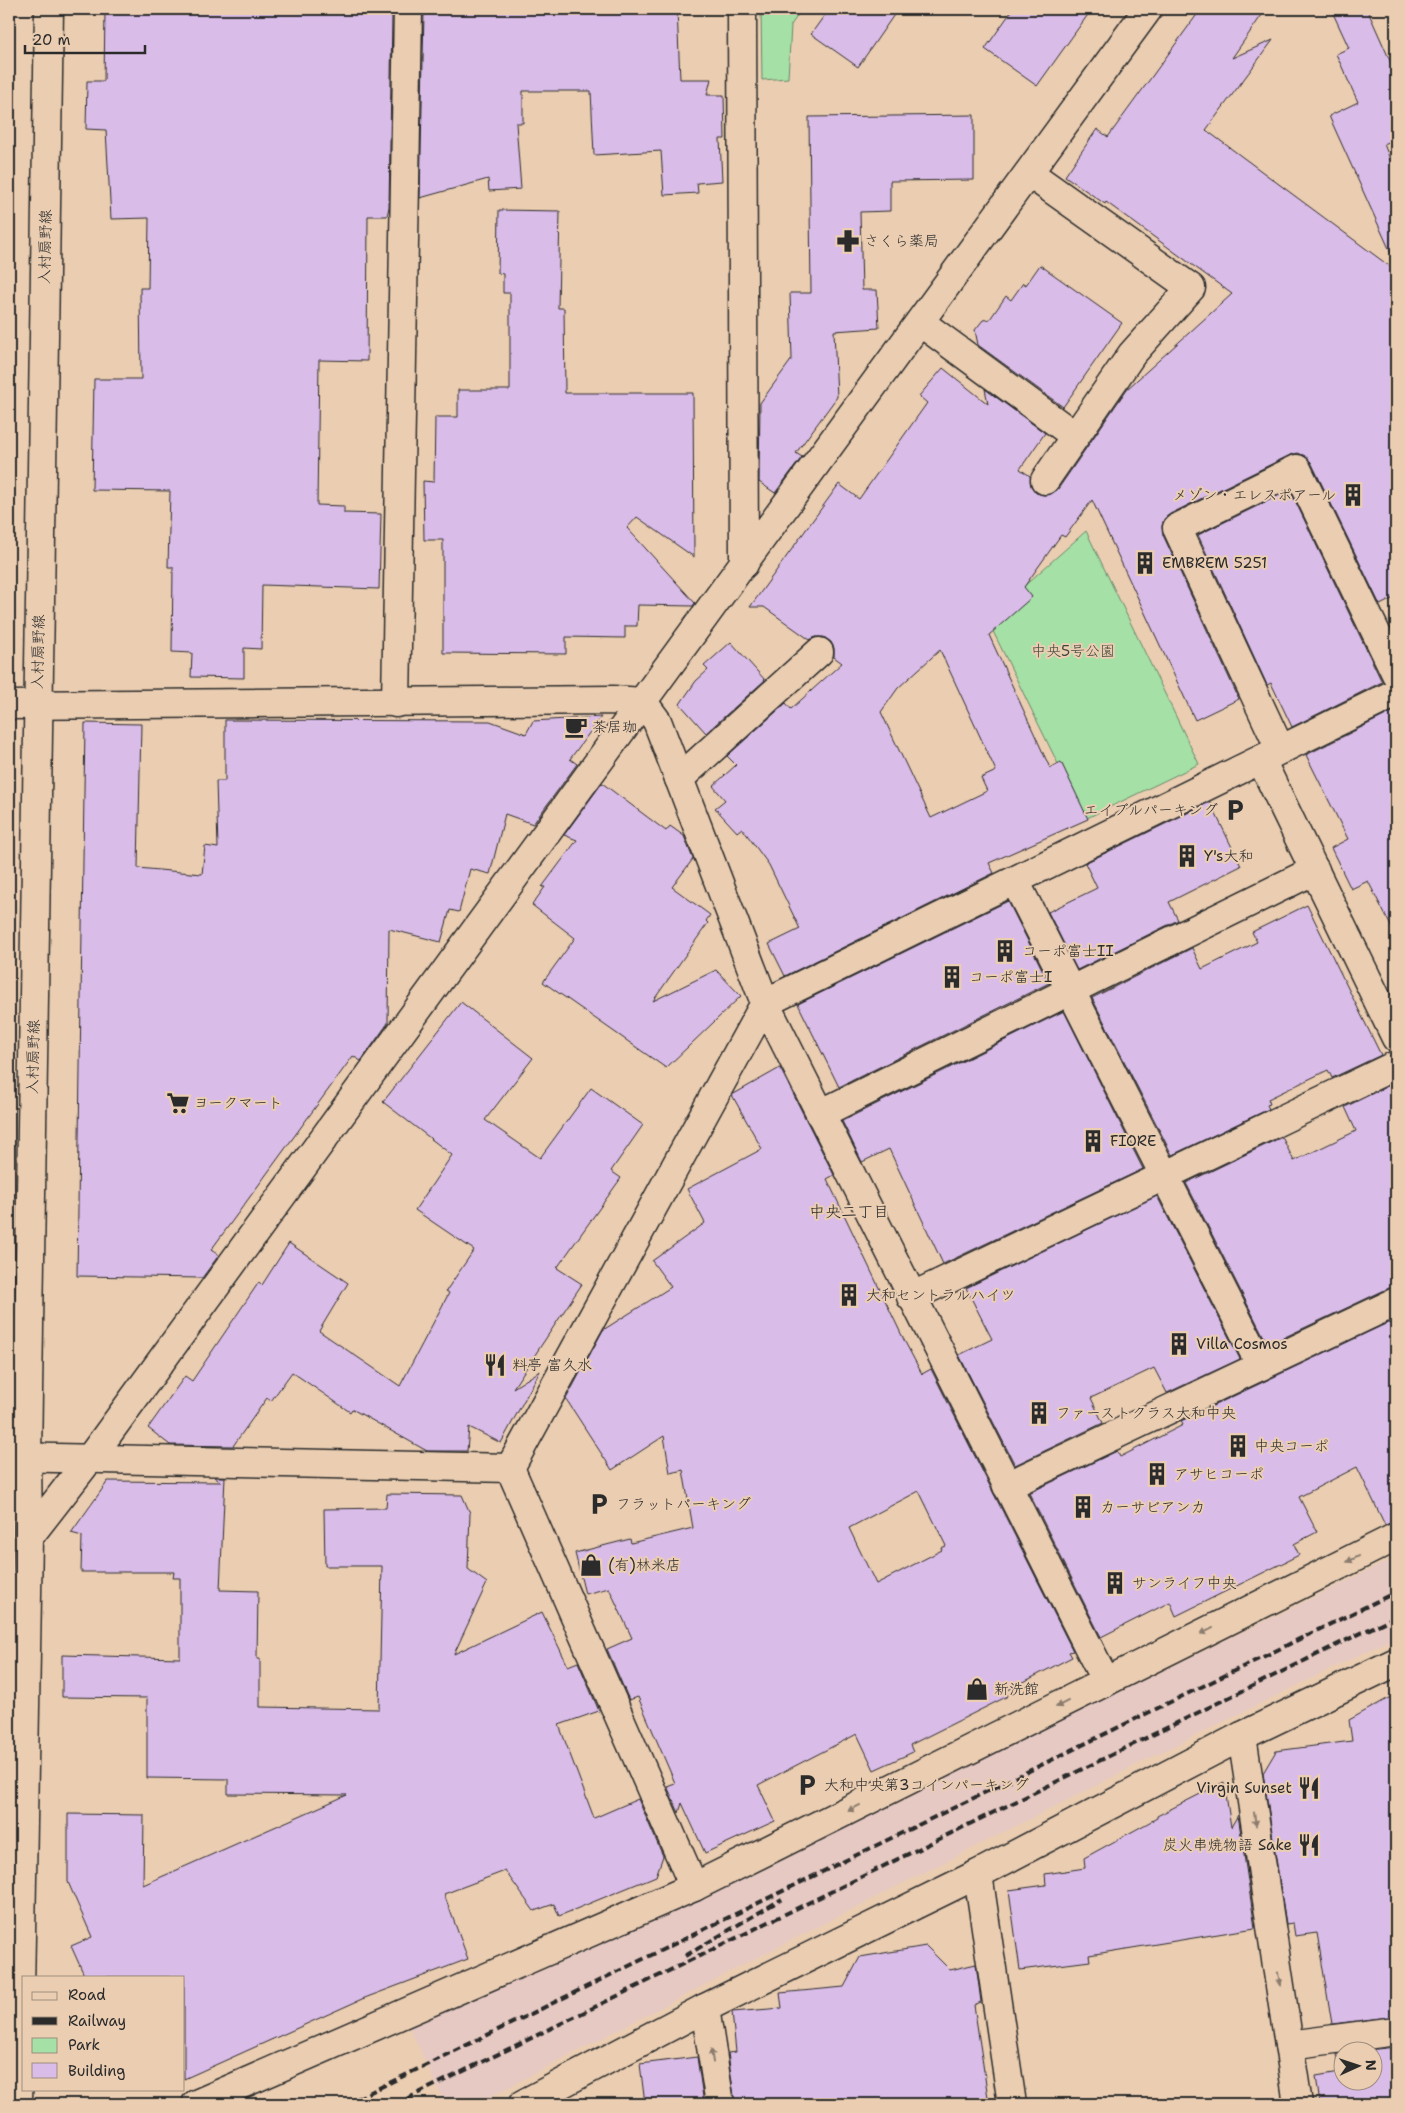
<svg xmlns="http://www.w3.org/2000/svg" width="1405" height="2113" font-family="'Shantell Sans','Klee One',sans-serif">
	<style>
		.built { fill: #e6c9c2 }
		.green { fill: #a5e0a6; stroke: #688668 }
		.building { fill: #dabce9; stroke: #2b2b2b; fill-rule: evenodd }
		.lines { fill: none; stroke-linecap: round; stroke-linejoin: round }
		.minor-casing { stroke: #2b2b2b; stroke-width: 31 }
		.minor { stroke: #ebceb2; stroke-width: 28 }
		.rail { stroke: #2b2b2b; stroke-width: 4; stroke-dasharray: 8 4; stroke-linecap: butt }
		.oneway { fill: #8b7c6e }
		.labels { text-anchor: middle; dominant-baseline: central; stroke-width: 4; stroke-linejoin: round; paint-order: stroke }
		.poi-label { font-size: 15px; fill: #2b2b2b; stroke: #ebceb2; text-anchor: start }
		.street-label { font-size: 15px; fill: #2b2b2b; stroke: #ebceb2 }
		.park-label { font-size: 15px; fill: #3d463d; stroke: #ebceb2 }
		.neighbourhood-label { font-size: 16px; fill: #2b2b2b; stroke: #ebceb2 }
	</style>
	<rect width="100%" height="100%" fill="#ebceb2"/>
	<filter id="ink" filterUnits="userSpaceOnUse"><feTurbulence type="fractalNoise" baseFrequency=".02" numOctaves="2"/><feDisplacementMap in="SourceGraphic" scale="10" xChannelSelector="R" yChannelSelector="G"/><feConvolveMatrix kernelMatrix="1 2 1 2 8 2 1 2 1" color-interpolation-filters="sRGB"/></filter>
	<g filter="url(#ink)">
		<path class="built" d="M1396,1557V1637L1166,1750L754,1959L476,2104H445L407,2022L724,1885Z"/>
		<g class="green">
			<path d="M761,9H802L791,25L788,78L762,80Z"/>
			<path d="M1086,531L1199,764L1085,819L987,619Z"/>
		</g>
		<g class="building">
			<path d="M105,9H311V13H392L389,207L387,216H368L367,361L319,360L317,505L344,506V513L381,514L379,589L262,585L261,649L244,648V678L191,677L192,653L172,652L173,567H168L170,491L92,490L94,379H141L140,288H148L149,218L111,219L106,130L86,129L87,81H104Z"/>
			<path d="M428,9H677L680,79H711L707,95H724L725,139H720L722,181L697,183L698,193L664,195L661,151L594,155L591,91H523V123H516L521,189L489,191L488,179L420,198L424,13H427Z"/>
			<path d="M829,9H898L858,67L811,34Z"/>
			<path d="M1013,9H1092L1037,86L985,49Z"/>
			<path d="M1201,9H1266L1232,58L1273,40L1206,130L1396,271V597L1380,605L1311,462L1305,456L1298,453L1290,455L1170,514L1164,519L1162,526L1163,535L1239,699L1195,720L1092,500L1065,537L1061,535L1024,587L1032,597L989,635L1050,768L1061,762L1088,819L989,863L994,873L785,976L769,944L800,929L769,865L742,828L737,832L715,808L725,800L713,786L736,765L727,756L786,703L791,709L842,663L834,657V648L831,642L824,637H816L810,640L764,607H750L839,484L859,499L927,403L919,396L943,368L988,404L985,389L1045,433L1020,469L1030,476L1031,486L1036,493L1043,495L1051,494L1058,489L1127,389L1232,294L1106,202L1105,204L1065,176L1097,129L1108,137ZM940,650L996,771L981,778L987,791L931,818L881,712L898,688Z"/>
			<path d="M1331,9H1367L1396,74V139L1384,144L1396,175V264L1329,116L1358,102L1336,54L1349,48Z"/>
			<path d="M974,115V180L890,181V211L860,212L862,290H877L879,328L834,331L837,397L796,453L802,457L775,493L759,482L760,403L792,359L790,293H811L809,117Z"/>
			<path d="M499,210L560,211L558,308H564L565,393H693L694,557L637,517L627,528L695,603L693,606L638,605L637,626H625V638L566,637V654L443,653V540H424L423,481L434,482L435,417H458V390H510V293H503V274L498,273Z"/>
			<path d="M1040,265L1122,323L1063,407L978,345L975,330L983,320L990,319L1006,296L1011,300L1023,283L1026,285Z"/>
			<path d="M1290,490L1382,682L1292,727L1271,683L1267,685L1198,535Z"/>
			<path d="M731,642L765,680L706,733L680,704L696,681L708,670L704,666Z"/>
			<path d="M1396,710V936L1368,881L1351,889L1331,848L1348,839L1306,755Z"/>
			<path d="M601,717L570,759L577,764L533,824L505,814L490,874L470,869L459,912L450,910L441,942L389,929L388,1023L361,1061L353,1056L211,1250L219,1255L202,1278L77,1276L85,723L141,724L138,868L202,874L205,846L218,848L216,781H225V720L490,721L526,734L533,721Z"/>
			<path d="M602,783L666,831L670,826L684,836L693,859L672,887L710,915L706,921L708,923L653,1001L716,970L741,996L666,1068L543,982L575,938L532,905L545,887H542L577,840L564,835Z"/>
			<path d="M1210,802L1241,866L1169,902L1178,920L1077,970L1048,912L1097,888L1085,863Z"/>
			<path d="M1008,901L1049,983L839,1087L798,1004Z"/>
			<path d="M1307,905L1381,1055L1332,1078L1328,1070L1268,1099L1270,1104L1267,1105L1269,1109L1172,1155L1092,998L1192,948L1202,969L1257,942L1252,932Z"/>
			<path d="M461,1002L533,1058L485,1120L540,1158L591,1088L643,1125L611,1171L621,1178L557,1268L582,1284L513,1388L540,1371L501,1443L469,1427L467,1451H427L352,1409L350,1412L292,1372L271,1401L267,1398L233,1446L170,1445L148,1428L185,1376L192,1381L259,1282L262,1285L289,1243L348,1283L319,1331L400,1386L449,1293L446,1291L474,1250L415,1210L452,1155L383,1102Z"/>
			<path d="M1064,1011L1143,1169L943,1264L889,1149L862,1162L842,1121Z"/>
			<path d="M780,1068L834,1175L827,1179L905,1342L922,1374L931,1369L1073,1651L1069,1652L1072,1657L1006,1691L1008,1696L910,1745L913,1752L874,1770L857,1734L758,1785L775,1821L705,1853L682,1803L679,1813L667,1786L675,1783L638,1697L629,1700L607,1649L632,1638L609,1588L585,1594L575,1553L630,1539L631,1543L693,1528L683,1470L670,1473L664,1436L612,1470L566,1399L603,1330L671,1287L652,1261L705,1223L687,1189L762,1149L732,1095ZM919,1491L946,1546L941,1548L942,1550L876,1584L849,1528Z"/>
			<path d="M1394,1083L1396,1089V1287L1389,1288L1268,1345L1186,1183L1282,1137L1294,1161L1356,1131L1345,1107Z"/>
			<path d="M1157,1196L1240,1359L1167,1393L1154,1368L1091,1398L1103,1423L1015,1465L959,1355L992,1339L966,1288Z"/>
			<path d="M1396,1319V1521L1385,1525L1357,1467L1299,1497L1317,1532L1294,1544L1299,1555L1176,1616L1170,1602L1101,1637L1029,1493L1117,1451L1120,1457L1183,1425L1181,1421Z"/>
			<path d="M214,1477H225L220,1590L258,1591L257,1659H260V1707L379,1709L382,1566H325L324,1509L386,1508L387,1494L462,1495L470,1513L468,1569L487,1583L454,1654L542,1612L568,1666L578,1662L599,1711L559,1725L594,1818L638,1799L663,1856L656,1876L559,1916L554,1904L534,1911L505,1871L444,1894L468,1959L362,1999L184,2079V1977H85L71,1946L92,1937L68,1882V1814L144,1815L143,1885L347,1795L228,1794V1779L147,1778V1698L62,1697V1655L180,1658V1578H173L174,1572H81L82,1536L71,1533L108,1481L221,1482Z"/>
			<path d="M1396,1694V2016L1332,2024L1317,1933L1295,1936L1293,1923L1286,1924L1263,1773L1276,1751L1352,1741L1349,1720Z"/>
			<path d="M1224,1782L1231,1827L1238,1815L1255,1928L1089,1955L1090,1961L1020,1970L1009,1890L1046,1885L1045,1874L1085,1868L1084,1858L1157,1818V1816Z"/>
			<path d="M926,1946L950,1970L976,1964L981,2002L974,2005L989,2104H735L728,2053L736,2052L732,2012L782,2008L780,1993L844,1987L860,1957Z"/>
			<path d="M1396,2047V2104H1320L1316,2076L1340,2072L1337,2054H1342V2080H1372V2050H1367Z"/>
			<path d="M697,2057L704,2104H645L640,2064Z"/>
		</g>
		<g class="lines">
			<defs>
				<g id="minor">
					<path d="M742,9L744,564"/>
					<path d="M1029,173L1191,288L1132,354L1045,480"/>
					<path d="M920,322L1075,436"/>
					<path d="M643,702L657,721L765,1003L1106,1682"/>
					<path d="M396,703L408,9"/>
					<path d="M9,705L613,700L643,702"/>
					<path d="M1280,749L1177,528L1297,469L1396,674"/>
					<path d="M1261,760L1396,1038"/>
					<path d="M679,779L819,652"/>
					<path d="M1015,881L1261,1366"/>
					<path d="M820,1114L1315,870"/>
					<path d="M911,1297L1396,1065"/>
					<path d="M10,1457L510,1468"/>
					<path d="M510,1468L765,1003L1396,693"/>
					<path d="M510,1468L694,1887"/>
					<path d="M1007,1486L1396,1302"/>
					<path d="M28,1538L91,1457L1148,9"/>
					<path d="M1242,1736L1298,2104"/>
					<path d="M978,1874L1012,2104"/>
					<path d="M705,2008L720,2104"/>
					<path d="M1289,2045L1396,2031"/>
					<path d="M18,2104L28,1538L27,1457L49,9"/>
					<path d="M196,2104L694,1887L1396,1537"/>
					<path d="M523,2104L705,2008L978,1874L1242,1736L1396,1662"/>
				</g>
			</defs>
			<use href="#minor" class="minor-casing"/>
			<use href="#minor" class="minor"/>
			<g class="rail">
				<path d="M685,1956L782,1899"/>
				<path d="M346,2104L1396,1592"/>
				<path d="M396,2104L1396,1616"/>
			</g>
		</g>
		<defs><path id="oneway-solid" d="M-6-.8H1V-3.2L6.5 0L1 3.2V.8H-6Z" transform="scale(1.25)"/></defs>
		<g class="oneway">
			<use href="#oneway-solid" transform="translate(1353 1559) rotate(154)"/>
			<use href="#oneway-solid" transform="translate(1207 1631) rotate(154)"/>
			<use href="#oneway-solid" transform="translate(1062 1704) rotate(153)"/>
			<use href="#oneway-solid" transform="translate(854 1808) rotate(153)"/>
			<use href="#oneway-solid" transform="translate(1255 1819) rotate(81)"/>
			<use href="#oneway-solid" transform="translate(1279 1979) rotate(81)"/>
			<use href="#oneway-solid" transform="translate(712 2056) rotate(-99)"/>
		</g>
	</g>
	<defs>
		<symbol id="pharmacy-bare" viewBox="-9 -9 18 18"><path d="M-2-6h4v4h4v4h-4v4h-4v-4h-4v-4h4Z" fill="#2b2b2b" stroke="#ebceb2" stroke-width="2.5" paint-order="stroke"/></symbol>
		<symbol id="building-bare" viewBox="-9 -9 18 18"><path d="M-4-6H4V6H1V3H-1V6H-4ZM-2.5-4.3h1.7v1.8h-1.7ZM.8-4.3h1.7v1.8H.8ZM-2.5-1h1.7V.8h-1.7ZM.8-1h1.7V.8H.8Z" fill="#2b2b2b" stroke="#ebceb2" stroke-width="2.5" paint-order="stroke"/></symbol>
		<symbol id="cafe-bare" viewBox="-9 -9 18 18"><path d="M-5.5-4.5H6V0H3Q3 3.5 0 3.5H-2.5Q-5.5 3.5-5.5 0ZM3-3.2v2h1.7v-2ZM-6 4.5H4V6H-6Z" fill="#2b2b2b" stroke="#ebceb2" stroke-width="2.5" paint-order="stroke"/></symbol>
		<symbol id="parking-bare" viewBox="-9 -9 18 18"><path d="M-3.5-5.5H1a3.5 3.5 0 0 1 0 7H-1V5.5H-3.5ZM-1-3.4V-.6H.8a1.4 1.4 0 0 0 0-2.8Z" fill="#2b2b2b" stroke="#ebceb2" stroke-width="2.5" paint-order="stroke"/></symbol>
		<symbol id="supermarket-bare" viewBox="-9 -9 18 18"><path d="M-6-5.5h2.5l.6 2H6L4.5 2H-2.5L-4.4-4H-6ZM-1.5 3.2a1.3 1.3 0 1 0 .1 0ZM3 3.2a1.3 1.3 0 1 0 .1 0Z" fill="#2b2b2b" stroke="#ebceb2" stroke-width="2.5" paint-order="stroke"/></symbol>
		<symbol id="restaurant-bare" viewBox="-9 -9 18 18"><path d="M-5-6h1v4h1v-4h1v4h1v-4h1v5L-1.5 .5V6h-2V.5L-5-1ZM5-6V6H3V1.5H1.5Q1.5-4 5-6Z" fill="#2b2b2b" stroke="#ebceb2" stroke-width="2.5" paint-order="stroke"/></symbol>
		<symbol id="shop-bare" viewBox="-9 -9 18 18"><path d="M-5-2.5h2.3a2.7 3.5 0 0 1 5.4 0H5L5.5 6h-11ZM-1.5-2.5h3a1.5 2.3 0 0 0-3 0Z" fill="#2b2b2b" stroke="#ebceb2" stroke-width="2.5" paint-order="stroke"/></symbol>
	</defs>
	<g fill-rule="evenodd">
		<use href="#pharmacy-bare" x="832" y="225" width="32" height="32"/>
		<use href="#building-bare" x="1337" y="479" width="32" height="32"/>
		<use href="#building-bare" x="1129" y="547" width="32" height="32"/>
		<use href="#cafe-bare" x="560" y="711" width="32" height="32"/>
		<use href="#parking-bare" x="1219" y="794" width="32" height="32"/>
		<use href="#building-bare" x="1171" y="840" width="32" height="32"/>
		<use href="#building-bare" x="989" y="935" width="32" height="32"/>
		<use href="#building-bare" x="936" y="961" width="32" height="32"/>
		<use href="#supermarket-bare" x="162" y="1087" width="32" height="32"/>
		<use href="#building-bare" x="1077" y="1125" width="32" height="32"/>
		<use href="#building-bare" x="833" y="1279" width="32" height="32"/>
		<use href="#building-bare" x="1163" y="1328" width="32" height="32"/>
		<use href="#restaurant-bare" x="479" y="1349" width="32" height="32"/>
		<use href="#building-bare" x="1023" y="1397" width="32" height="32"/>
		<use href="#building-bare" x="1222" y="1430" width="32" height="32"/>
		<use href="#building-bare" x="1141" y="1458" width="32" height="32"/>
		<use href="#parking-bare" x="583" y="1488" width="32" height="32"/>
		<use href="#building-bare" x="1067" y="1491" width="32" height="32"/>
		<use href="#shop-bare" x="575" y="1549" width="32" height="32"/>
		<use href="#building-bare" x="1099" y="1567" width="32" height="32"/>
		<use href="#shop-bare" x="961" y="1673" width="32" height="32"/>
		<use href="#parking-bare" x="791" y="1769" width="32" height="32"/>
		<use href="#restaurant-bare" x="1293" y="1772" width="32" height="32"/>
		<use href="#restaurant-bare" x="1293" y="1829" width="32" height="32"/>
	</g>
	<g class="labels">
		<g class="poi-label">
			<text x="864" y="241">さくら薬局</text>
			<text x="1336" y="495" text-anchor="end">メゾン・エレスポアール</text>
			<text x="1162" y="563">EMBREM 5251</text>
			<text x="592" y="727">茶居珈</text>
			<text x="1218" y="810" text-anchor="end">エイブルパーキング</text>
			<text x="1204" y="856">Y's大和</text>
			<text x="1022" y="951">コーポ富士II</text>
			<text x="969" y="977">コーポ富士I</text>
			<text x="194" y="1103">ヨークマート</text>
			<text x="1110" y="1141">FIORE</text>
			<text x="866" y="1295">大和セントラルハイツ</text>
			<text x="1196" y="1344">Villa Cosmos</text>
			<text x="512" y="1365">料亭 富久水</text>
			<text x="1056" y="1413">ファーストクラス大和中央</text>
			<text x="1254" y="1446">中央コーポ</text>
			<text x="1174" y="1474">アサヒコーポ</text>
			<text x="616" y="1504">フラットパーキング</text>
			<text x="1100" y="1507">カーサビアンカ</text>
			<text x="608" y="1565">(有)林米店</text>
			<text x="1132" y="1583">サンライフ中央</text>
			<text x="994" y="1689">新洗館</text>
			<text x="824" y="1785">大和中央第3コインパーキング</text>
			<text x="1292" y="1788" text-anchor="end">Virgin Sunset</text>
			<text x="1292" y="1845" text-anchor="end">炭火串焼物語 Sake</text>
		</g>
		<g class="street-label">
			<text transform="translate(45 247) rotate(-89)">入村扇野線</text>
			<text transform="translate(38 652) rotate(-89)">入村扇野線</text>
			<text transform="translate(33 1057) rotate(-89)">入村扇野線</text>
		</g>
		<g class="park-label">
			<text x="1073" y="651">中央5号公園</text>
		</g>
		<g class="neighbourhood-label">
			<text x="849" y="1211">中央二丁目</text>
		</g>
	</g>
	<rect width="1405" height="2113" fill="none" stroke="#ebceb2" stroke-width="30"/>
	<rect x="15" y="15" width="1375" height="2083" fill="none" stroke="#2b2b2b" stroke-width="2" filter="url(#ink)"/>
	<rect x="22" y="1976" width="162" height="115" fill="#ebceb2" stroke="#9e8d7c"/>
	<rect x="32" y="1992" width="25" height="8" fill="#ebceb2" stroke="#9e8d7c"/>
	<text x="68" y="2000" font-size="15" fill="#2b2b2b">Road</text>
	<rect x="32" y="2017" width="25" height="8" fill="#2b2b2b" stroke="#9e8d7c"/>
	<text x="68" y="2026" font-size="15" fill="#2b2b2b">Railway</text>
	<rect x="32" y="2038" width="25" height="15" fill="#a5e0a6" stroke="#9e8d7c"/>
	<text x="68" y="2050" font-size="15" fill="#2b2b2b">Park</text>
	<rect x="32" y="2063" width="25" height="15" fill="#dabce9" stroke="#9e8d7c"/>
	<text x="68" y="2076" font-size="15" fill="#2b2b2b">Building</text>
	<g transform="translate(1358 2066) rotate(87)"><circle r="24" fill="#ebceb2" stroke="#9e8d7c"/>
	<path d="M0-4L9 19L0 12L-9 19Z" fill="#2b2b2b"/>
	<text y="-8" font-size="14" font-weight="bold" text-anchor="middle" fill="#2b2b2b">N</text>
	</g>
	<path d="M25 45v8h120v-8" fill="none" stroke="#2b2b2b" stroke-width="2.5"/>
	<text x="32" y="45" font-size="15" fill="#2b2b2b" stroke="#ebceb2" stroke-width="4" paint-order="stroke">20 m</text>
</svg>
